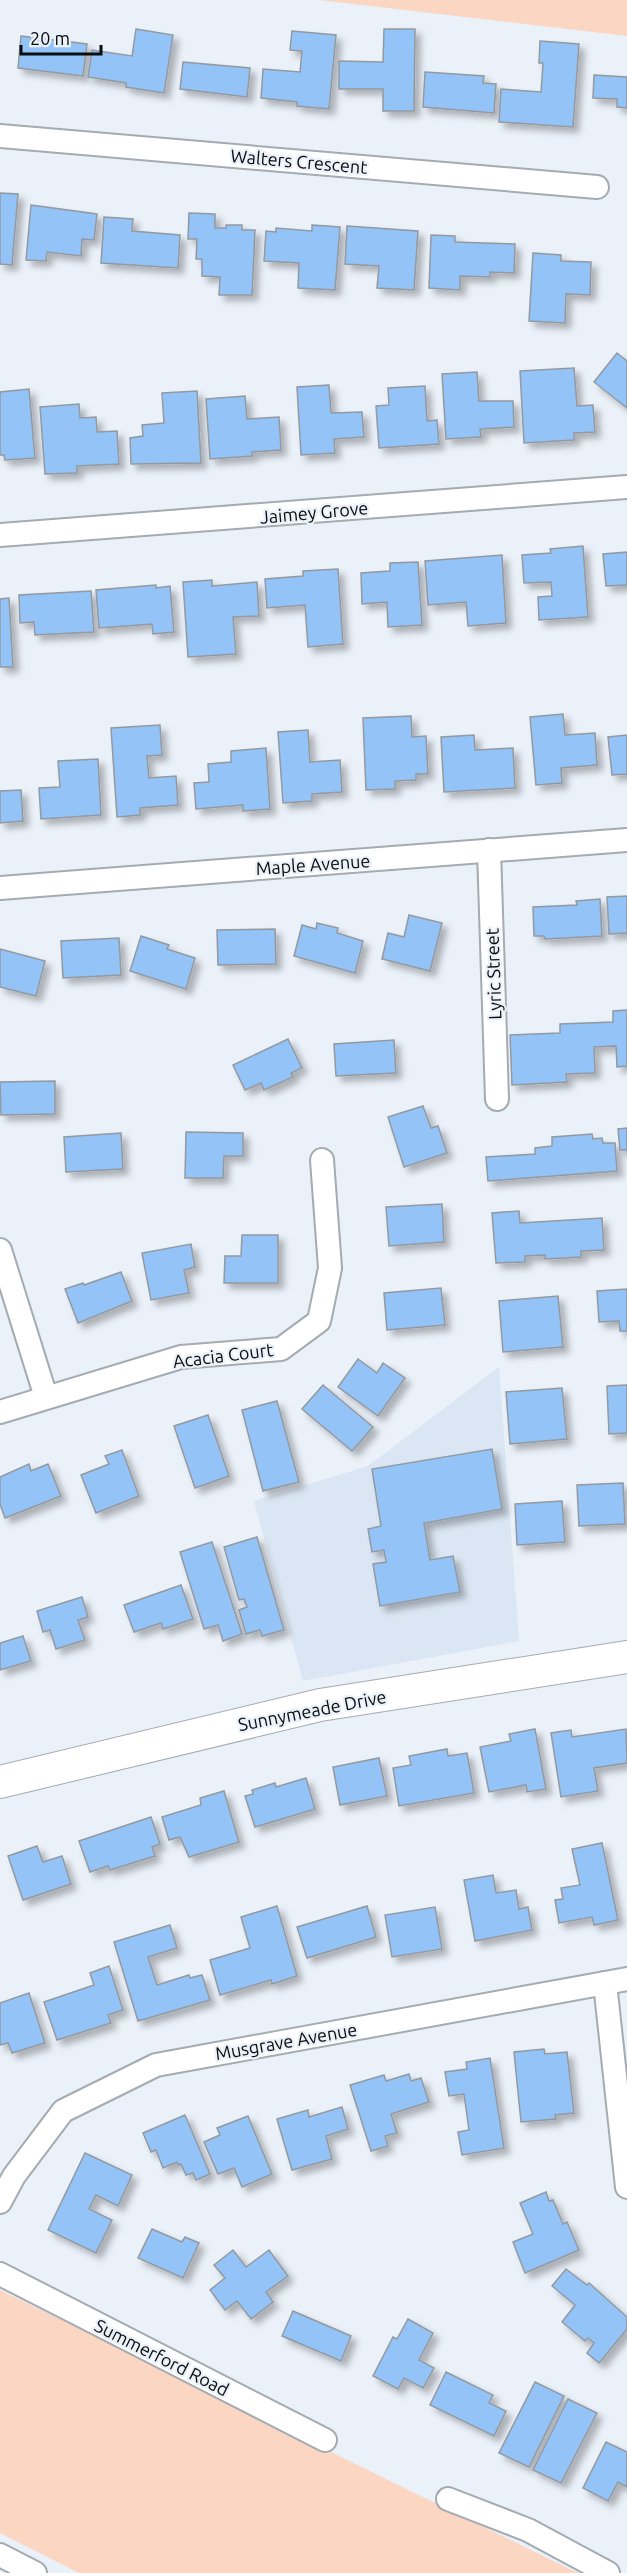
<svg xmlns="http://www.w3.org/2000/svg" width="627" height="2573" font-family="Ubuntu,sans-serif">
	<style>
		.built { fill: #dae6f3 }
		.green { fill: #fad6c3 }
		.building { fill: #93c3f7; stroke: #9399a0; stroke-width: 1.5; filter: url(#shadow) }
		.lines { fill: none; stroke-linecap: round; stroke-linejoin: round }
		.street-casing { stroke: #a4abb1; stroke-width: 26 }
		.secondary-casing { stroke: #a4abb1; stroke-width: 34 }
		.street { stroke: #fff; stroke-width: 22 }
		.secondary { stroke: #fff; stroke-width: 32 }
		.labels { text-anchor: middle; dominant-baseline: central; stroke-width: 4.5; stroke-linejoin: round; paint-order: stroke }
		.street-label { font-size: 18px; fill: #0b0d0f; stroke: #ebf1f9 }
	</style>
	<defs>
		<filter id="shadow"><feDropShadow dx="5.5" dy="5.5" stdDeviation="3" flood-color="#0004"/></filter>
	</defs>
	<rect width="100%" height="100%" fill="#ebf1f9"/>
	<path class="built" d="M499,1367L519,1641L303,1681L254,1501L368,1466Z"/>
	<g class="green">
		<path d="M319,0H627V36Z"/>
		<path d="M0,2290L578,2573H79L0,2533Z"/>
	</g>
	<g class="building">
		<path d="M136,29L173,35L164,93L126,87V83L88,77L92,50L132,56Z"/>
		<path d="M384,29H415L414,111H383V89H339V61L383,62Z"/>
		<path d="M292,31L336,35L329,109L297,106V102L261,98L263,69L300,72L302,51L290,50Z"/>
		<path d="M21,36L87,44L83,76L18,68Z"/>
		<path d="M540,41L579,44L573,127L499,122L501,89L541,92L543,63H539Z"/>
		<path d="M183,62L250,68L247,97L180,89Z"/>
		<path d="M425,72L484,76L483,83L496,84L494,113L423,107Z"/>
		<path d="M594,75L627,77V108L617,107V99L593,98Z"/>
		<path d="M0,193L18,194L12,265L0,264Z"/>
		<path d="M31,205L97,214L94,240L82,239L81,256L47,252L46,261L26,260Z"/>
		<path d="M189,213L215,214V228H226V225H242V230H255L252,295H219L220,277L202,276V259H196L197,239H188Z"/>
		<path d="M104,217L133,219L132,231L180,235L178,268L101,263Z"/>
		<path d="M312,225L340,227L335,290L298,288L299,263L264,261L266,231L276,232V228L312,231Z"/>
		<path d="M347,226L418,231L414,290L377,288L379,266L345,264Z"/>
		<path d="M431,235L455,236V242L515,244L514,273L490,272V277L460,276V290L429,288Z"/>
		<path d="M533,253L561,255V261L591,262L590,295L566,294L565,323L529,321Z"/>
		<path d="M617,353L627,361V408L594,382Z"/>
		<path d="M574,368L577,406L593,405L595,432L574,433V440L524,443L520,371Z"/>
		<path d="M477,372L479,401H513L514,427L480,429L481,437L446,439L442,374Z"/>
		<path d="M329,385L331,413L362,412L364,437L334,439L335,453L301,455L297,387Z"/>
		<path d="M425,386L427,421L437,420L439,444L379,448L376,406L389,405L388,388Z"/>
		<path d="M29,389L35,458L5,460L4,455H0V392Z"/>
		<path d="M197,391L201,463L131,464L130,438L143,436L142,425L164,423L162,393Z"/>
		<path d="M245,396L247,419L279,417L281,450L252,452V456L210,459L206,399Z"/>
		<path d="M79,404L80,418L96,417L97,432L117,431L119,464L77,466V473L45,474L40,407Z"/>
		<path d="M583,546L588,617L539,620L538,597L552,596L551,582L524,583L522,555L551,553L550,549Z"/>
		<path d="M627,552V585L606,586L603,554Z"/>
		<path d="M502,555L506,623L468,626L466,602L428,605L425,561Z"/>
		<path d="M418,562L422,625L388,627L387,602L362,604L361,573L390,571V563Z"/>
		<path d="M338,569L343,644L308,647L305,605L267,608L265,579L303,576V571Z"/>
		<path d="M212,580V586L257,582L259,616L233,617L236,654L188,657L183,582Z"/>
		<path d="M156,585V588L170,586L174,632L153,634L152,624L99,628L96,590Z"/>
		<path d="M91,591L94,632L35,635L34,622L20,623L19,595Z"/>
		<path d="M9,598L13,667H0V599Z"/>
		<path d="M563,714L565,735L595,733L597,765L561,768L562,783L536,785L530,717Z"/>
		<path d="M411,716L412,737L426,736L428,774H416V780L395,781V789L366,790L363,718Z"/>
		<path d="M160,725L162,755L147,756L149,778L176,776L178,805L140,808V815L117,817L111,728Z"/>
		<path d="M308,730L310,762L340,760L342,792L312,794V801L283,803L278,732Z"/>
		<path d="M474,735L475,750L513,748L515,788L444,792L441,737Z"/>
		<path d="M627,735V774L612,775L608,737Z"/>
		<path d="M266,748L270,809L243,811V805L196,809L194,783L209,782L208,764L231,762V751Z"/>
		<path d="M98,759L101,815L41,819L39,788L60,787L58,761Z"/>
		<path d="M21,790L23,821L0,823V791Z"/>
		<path d="M627,896V933L609,934L607,897Z"/>
		<path d="M600,899L602,936L545,939L544,936H534L533,907L577,905L576,901Z"/>
		<path d="M409,915L442,923L430,971L382,959L388,933L404,937Z"/>
		<path d="M317,923L338,928L337,933L363,941L355,973L294,956L302,925L316,929Z"/>
		<path d="M275,929L276,964L218,965L217,930Z"/>
		<path d="M141,936L169,945L167,949L195,958L186,989L130,971Z"/>
		<path d="M119,938L121,975L63,978L61,941Z"/>
		<path d="M0,949L45,961L36,996L0,987Z"/>
		<path d="M627,1010V1066L617,1067L616,1046L594,1047L595,1073L566,1074L567,1082L512,1085L510,1035L560,1033V1024L613,1022V1011Z"/>
		<path d="M288,1039L302,1068L291,1073L293,1077L264,1090L261,1083L245,1090L233,1065Z"/>
		<path d="M394,1040L396,1073L336,1076L334,1044Z"/>
		<path d="M55,1081V1114L1,1115L0,1082Z"/>
		<path d="M423,1106L431,1128L438,1126L447,1153L404,1167L388,1117Z"/>
		<path d="M627,1128V1150H620L618,1129Z"/>
		<path d="M186,1132L243,1133V1156H224L223,1178H185Z"/>
		<path d="M121,1133L123,1169L66,1172L64,1137Z"/>
		<path d="M592,1134L593,1139L602,1138L603,1143H615L617,1171L488,1181L486,1157L535,1154V1148L552,1146V1137Z"/>
		<path d="M442,1204L444,1242L389,1246L386,1207Z"/>
		<path d="M519,1211L520,1223L602,1218L604,1250L581,1251V1257L545,1259V1255L525,1256V1262L496,1263L492,1213Z"/>
		<path d="M242,1235H278V1283H224L225,1256H241Z"/>
		<path d="M191,1244L195,1267L184,1270L189,1293L151,1300L142,1253Z"/>
		<path d="M121,1272L132,1301L78,1323L65,1289L83,1283L84,1285Z"/>
		<path d="M441,1288L445,1325L387,1330L384,1293Z"/>
		<path d="M627,1289V1331H620L619,1321L599,1322L597,1291Z"/>
		<path d="M558,1296L563,1347L503,1352L499,1301Z"/>
		<path d="M358,1359L377,1373L383,1363L405,1378L378,1416L338,1387Z"/>
		<path d="M323,1385L373,1427L352,1451L302,1409Z"/>
		<path d="M627,1385V1433L609,1434L607,1386Z"/>
		<path d="M562,1388L567,1439L510,1444L506,1392Z"/>
		<path d="M277,1401L299,1482L263,1491L242,1410Z"/>
		<path d="M208,1415L229,1476L195,1488L174,1426Z"/>
		<path d="M492,1449L502,1509L424,1523L430,1560L453,1556L460,1592L380,1606L373,1564L386,1562L384,1550L372,1552L368,1529L381,1526L372,1469Z"/>
		<path d="M122,1450L139,1496L96,1513L81,1475L109,1464L105,1456Z"/>
		<path d="M29,1464L31,1471L48,1464L61,1496L5,1518L0,1504V1477Z"/>
		<path d="M623,1483L625,1524L579,1526L577,1485Z"/>
		<path d="M562,1501L565,1542L517,1545L515,1504Z"/>
		<path d="M257,1537L284,1630L262,1636L260,1630L246,1634L239,1610L247,1607L244,1599L239,1600L224,1547Z"/>
		<path d="M212,1542L242,1634L223,1641L218,1625L204,1629L180,1552Z"/>
		<path d="M181,1585L193,1619L163,1629L161,1623L134,1632L124,1605Z"/>
		<path d="M82,1597L88,1617L78,1620L85,1640L56,1649L50,1630L43,1632L37,1611Z"/>
		<path d="M23,1636L31,1661L0,1670V1643Z"/>
		<path d="M535,1729L546,1789L527,1792L526,1785L489,1792L480,1747L511,1741L509,1734Z"/>
		<path d="M626,1729L627,1763L594,1768L598,1791L561,1797L551,1733L571,1730L572,1737Z"/>
		<path d="M447,1749L448,1756L467,1753L474,1793L399,1806L393,1768L411,1765L409,1756Z"/>
		<path d="M379,1758L387,1796L340,1805L333,1767Z"/>
		<path d="M306,1778L315,1809L255,1827L245,1796L253,1794L252,1790L275,1783L276,1787Z"/>
		<path d="M224,1791L239,1842L189,1857L180,1837L169,1840L162,1817L201,1805L200,1798Z"/>
		<path d="M151,1817L160,1844L152,1847L155,1856L110,1870L108,1866L90,1872L79,1841Z"/>
		<path d="M602,1843L618,1920L594,1925L592,1917L559,1923L555,1900L563,1899L561,1888L580,1885L572,1849Z"/>
		<path d="M37,1846L43,1862L62,1856L71,1884L23,1900L8,1856Z"/>
		<path d="M493,1875L496,1893L516,1890L519,1909L528,1907L532,1930L475,1941L464,1880Z"/>
		<path d="M277,1906L297,1976L272,1984L271,1980L220,1995L210,1960L250,1948L241,1917Z"/>
		<path d="M367,1906L376,1937L307,1958L297,1927Z"/>
		<path d="M435,1907L442,1949L392,1957L385,1915Z"/>
		<path d="M170,1925L177,1948L148,1957L157,1985L189,1975L190,1978L202,1975L210,2000L138,2021L114,1942Z"/>
		<path d="M109,1966L123,2010L108,2015L111,2023L57,2040L44,2002L94,1985L90,1973Z"/>
		<path d="M29,1993L45,2043L12,2053L8,2043L0,2045V2003Z"/>
		<path d="M544,2049L545,2054L567,2052L574,2113L555,2115L556,2119L521,2122L514,2052Z"/>
		<path d="M490,2058L504,2148L462,2155L458,2132L469,2130L464,2094L449,2096L445,2072L467,2069L466,2062Z"/>
		<path d="M409,2074L411,2081L421,2078L429,2102L391,2114L397,2133L385,2136L388,2146L371,2151L350,2085L384,2075L386,2081Z"/>
		<path d="M342,2107L348,2129L326,2136L332,2159L292,2170L277,2119L308,2110L309,2117Z"/>
		<path d="M185,2115L210,2174L196,2180L193,2173L186,2175L181,2164L178,2165L177,2162L163,2168L156,2150L151,2152L143,2133Z"/>
		<path d="M248,2116L272,2174L242,2187L234,2168L218,2174L204,2142L220,2135L217,2128Z"/>
		<path d="M85,2153L132,2175L118,2206L96,2195L89,2209L112,2220L96,2253L48,2230Z"/>
		<path d="M546,2192L549,2201L553,2200L563,2224L567,2222L579,2250L525,2273L513,2242L533,2234L520,2203Z"/>
		<path d="M152,2229L182,2242L185,2237L199,2243L183,2278L138,2258Z"/>
		<path d="M233,2250L246,2267L269,2250L288,2276L266,2292L273,2302L251,2319L237,2301L225,2310L210,2290L225,2278L214,2265Z"/>
		<path d="M566,2269L587,2285L589,2283L627,2317V2329L599,2363L587,2353L594,2343L588,2338L585,2341L562,2322L575,2305L552,2286Z"/>
		<path d="M293,2311L351,2336L341,2361L282,2336Z"/>
		<path d="M408,2319L433,2333L419,2360L434,2368L423,2388L404,2378L398,2389L373,2376L393,2337L397,2339Z"/>
		<path d="M446,2372L493,2395L489,2403L506,2411L494,2436L430,2405Z"/>
		<path d="M535,2382L564,2396L529,2467L499,2453Z"/>
		<path d="M568,2399L597,2413L561,2483L533,2470Z"/>
		<path d="M606,2442L627,2452V2487L618,2482L608,2501L583,2488Z"/>
	</g>
	<g class="lines">
		<defs>
			<g id="street">
				<path d="M0,136L597,187"/>
				<path d="M0,535L627,487"/>
				<path d="M489,850L497,1099"/>
				<path d="M0,888L627,840"/>
				<path d="M0,1250L46,1397"/>
				<path d="M0,1412L181,1357L281,1349L319,1321L330,1268L322,1160"/>
				<path d="M605,1983L627,2187"/>
				<path d="M0,2202L14,2176L63,2111L156,2065L627,1979"/>
				<path d="M0,2274L325,2440"/>
				<path d="M448,2499L528,2530L608,2573"/>
				<path d="M0,2555L35,2573"/>
			</g>
			<path id="secondary" d="M0,1782L320,1705L627,1657"/>
		</defs>
		<use href="#street" class="street-casing"/>
		<use href="#secondary" class="secondary-casing"/>
		<use href="#street" class="street"/>
		<use href="#secondary" class="secondary"/>
	</g>
	<g class="labels">
		<g class="street-label">
			<text transform="translate(299 161) rotate(5)">Walters Crescent</text>
			<text transform="translate(314 512) rotate(-5)">Jaimey Grove</text>
			<text transform="translate(313 864) rotate(-4)">Maple Avenue</text>
			<text transform="translate(493 974) rotate(-92)">Lyric Street</text>
			<text transform="translate(223 1355) rotate(-7)">Acacia Court</text>
			<text transform="translate(312 1710) rotate(-11)">Sunnymeade Drive</text>
			<text transform="translate(286 2041) rotate(-10)">Musgrave Avenue</text>
			<text transform="translate(162 2357) rotate(27)">Summerford Road</text>
		</g>
	</g>
	<path d="M21 45v9h80v-9" fill="none" stroke="#0b0d0f" stroke-width="3"/>
	<text x="30" y="45" font-size="18" fill="#0b0d0f" stroke="#ebf1f9" stroke-width="4.5" paint-order="stroke">20 m</text>
</svg>
